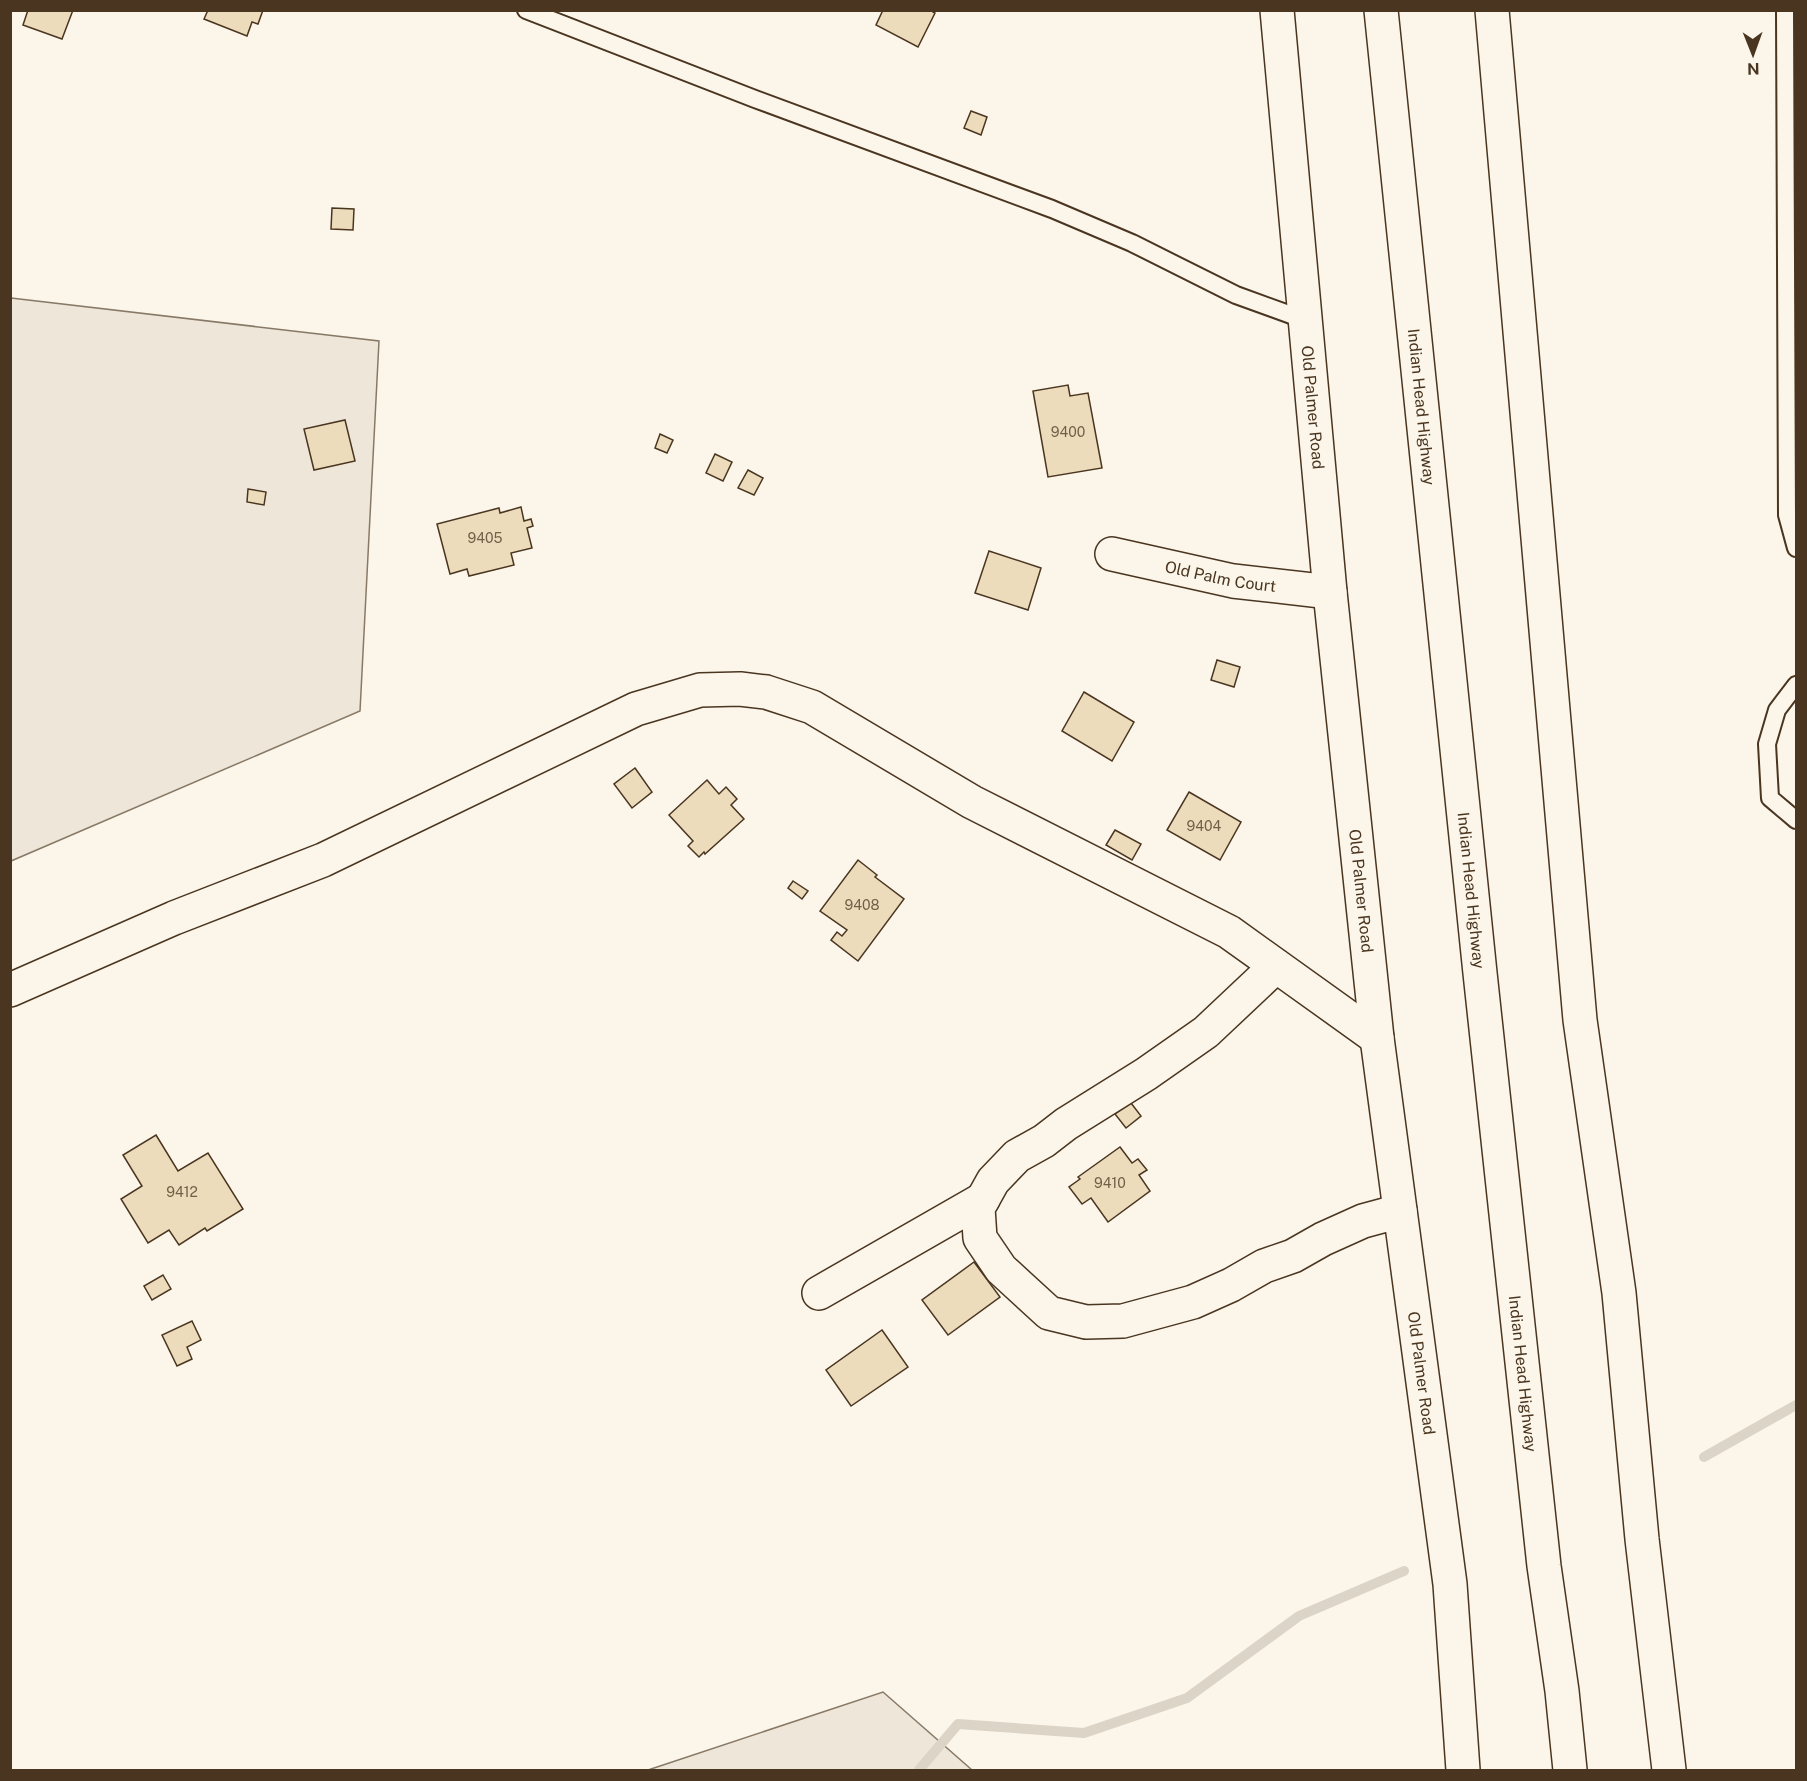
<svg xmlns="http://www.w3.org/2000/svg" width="1807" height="1781" font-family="'Public Sans',sans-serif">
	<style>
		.green { fill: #ede6d9; stroke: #887966; stroke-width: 1.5 }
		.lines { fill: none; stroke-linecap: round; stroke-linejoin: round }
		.stream { stroke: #dcd4c6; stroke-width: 10 }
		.building { fill: #ecdcbc; stroke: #4a3520; stroke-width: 1.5 }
		.service-casing { stroke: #4a3520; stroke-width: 20 }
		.minor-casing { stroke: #4a3520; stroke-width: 36 }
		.tertiary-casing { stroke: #4a3520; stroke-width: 36 }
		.trunk-casing { stroke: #4a3520; stroke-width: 36 }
		.service { stroke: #fbf6e9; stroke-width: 16 }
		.minor { stroke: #fbf6e9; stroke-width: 33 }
		.tertiary { stroke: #fbf6e9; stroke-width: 33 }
		.trunk { stroke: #fbf6e9; stroke-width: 33 }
		.labels { text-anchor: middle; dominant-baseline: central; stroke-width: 4.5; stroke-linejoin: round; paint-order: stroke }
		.number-label { font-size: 14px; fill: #725f47 }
		.street-label { font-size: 16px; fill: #4a3520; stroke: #fbf6e9 }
	</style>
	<rect width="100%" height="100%" fill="#fbf6e9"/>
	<g class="green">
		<path d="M11,298L379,341L360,711L11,861Z"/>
		<path d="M883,1692L972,1770H648Z"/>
	</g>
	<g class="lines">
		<g class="stream">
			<path d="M1704,1457L1796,1405"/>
			<path d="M919,1770L958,1724L1084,1733L1187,1698L1299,1616L1404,1571"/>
		</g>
	</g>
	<g class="building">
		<path d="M28,10H73L62,39L23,25Z"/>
		<path d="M208,10H263L258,24L252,22L247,36L204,19Z"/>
		<path d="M883,10H930L935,13L918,47L876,25Z"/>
		<path d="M971,111L987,117L981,135L964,128Z"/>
		<path d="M332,208L354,209L353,230L331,229Z"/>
		<path d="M1068,385L1070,396L1088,393L1102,468L1048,477L1033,391Z"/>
		<path d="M345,420L355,461L314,470L304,429Z"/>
		<path d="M660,434L673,440L667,453L655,448Z"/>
		<path d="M715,454L732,462L723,481L706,473Z"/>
		<path d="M748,470L763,478L754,495L738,488Z"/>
		<path d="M248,489L266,492L264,505L247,502Z"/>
		<path d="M521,507L524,521L531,519L533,526L527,528L532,548L511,553L514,565L469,576L467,569L450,574L437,524L499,508L500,513Z"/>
		<path d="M989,551L1041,568L1028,610L975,593Z"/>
		<path d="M1217,660L1240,667L1234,687L1211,680Z"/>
		<path d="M1084,692L1134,722L1112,761L1062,731Z"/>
		<path d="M635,768L652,792L632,808L614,784Z"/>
		<path d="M707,780L719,794L726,787L737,799L731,805L744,819L705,854L704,852L699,857L688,846L693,841L669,815Z"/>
		<path d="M1189,792L1241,822L1220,860L1167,830Z"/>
		<path d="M1115,830L1141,844L1132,860L1106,845Z"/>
		<path d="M858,860L877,875L875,877L904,899L858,961L831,940L837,932L842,936L847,930L820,911Z"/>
		<path d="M793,881L808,891L802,899L788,888Z"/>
		<path d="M1131,1103L1141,1116L1126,1128L1115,1114Z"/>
		<path d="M156,1135L178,1171L208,1153L243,1209L207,1231L205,1228L179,1245L169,1230L148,1243L121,1199L142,1186L123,1155Z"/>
		<path d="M1120,1147L1132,1163L1138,1159L1147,1170L1139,1175L1150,1191L1108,1222L1091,1198L1082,1204L1069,1187L1080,1179L1078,1177Z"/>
		<path d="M974,1262L1000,1297L948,1335L922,1300Z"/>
		<path d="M163,1275L171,1289L152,1300L144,1286Z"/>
		<path d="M192,1321L201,1340L187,1347L192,1359L177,1366L162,1335Z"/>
		<path d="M882,1330L908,1367L851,1406L826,1370Z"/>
	</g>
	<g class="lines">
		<defs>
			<g id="service">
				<path d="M526,10L755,99L1052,209L1132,243L1236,295L1305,320"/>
				<path d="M1785,10L1787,515L1796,548"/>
				<path d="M1796,685L1777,710L1767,744L1770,798L1796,820"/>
			</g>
			<g id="minor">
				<path id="s1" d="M1112,554L1233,581L1330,592"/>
				<path d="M1276,966L1206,1032L1146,1074L1066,1124L1044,1141L1017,1156L993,1181L978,1208L980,1238L1001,1269L1049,1313L1086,1322L1123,1321L1193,1302L1231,1285L1264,1266L1293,1256L1323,1239L1363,1221L1400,1211"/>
				<path d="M10,990L174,918L323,860L636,709L700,690L740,689L766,692L812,707L972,802L1229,932L1377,1038"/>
				<path d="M819,1293L983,1199"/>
			</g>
			<g id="tertiary">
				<path id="s2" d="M1277,10L1330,592L1349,772L1377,1038L1450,1584L1463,1770"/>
			</g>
			<g id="trunk">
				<path id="s3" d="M1381,10L1480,973L1544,1566L1562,1691L1570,1770"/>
				<path d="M1492,10L1580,1020L1619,1293L1642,1539L1669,1770"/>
			</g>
		</defs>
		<use href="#service" class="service-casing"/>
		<use href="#minor" class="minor-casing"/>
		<use href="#tertiary" class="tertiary-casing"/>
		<use href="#trunk" class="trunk-casing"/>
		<use href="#service" class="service"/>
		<use href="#minor" class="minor"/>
		<use href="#tertiary" class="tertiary"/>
		<use href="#trunk" class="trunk"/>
	</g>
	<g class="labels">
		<g class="number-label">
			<text x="1068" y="432">9400</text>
			<text x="485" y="538">9405</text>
			<text x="1204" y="826">9404</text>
			<text x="862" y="905">9408</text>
			<text x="1110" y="1183">9410</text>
			<text x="182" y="1192">9412</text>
		</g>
		<g class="street-label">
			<text stroke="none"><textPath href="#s3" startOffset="399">Indian Head Highway</textPath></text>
			<text stroke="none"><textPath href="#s2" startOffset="399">Old Palmer Road</textPath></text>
			<text stroke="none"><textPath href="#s1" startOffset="111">Old Palm Court</textPath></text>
			<text stroke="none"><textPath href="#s3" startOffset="885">Indian Head Highway</textPath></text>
			<text stroke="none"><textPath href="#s2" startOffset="885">Old Palmer Road</textPath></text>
			<text stroke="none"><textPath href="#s2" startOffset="1371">Old Palmer Road</textPath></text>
			<text stroke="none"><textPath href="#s3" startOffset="1371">Indian Head Highway</textPath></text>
		</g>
	</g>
	<rect width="1807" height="1781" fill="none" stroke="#4a3520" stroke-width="24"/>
	<g transform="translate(1753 54) rotate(179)" stroke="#fbf6e9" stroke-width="4.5" paint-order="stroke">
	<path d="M0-4.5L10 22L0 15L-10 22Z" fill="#4a3520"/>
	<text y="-9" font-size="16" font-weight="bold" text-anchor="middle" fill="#4a3520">N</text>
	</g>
</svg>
